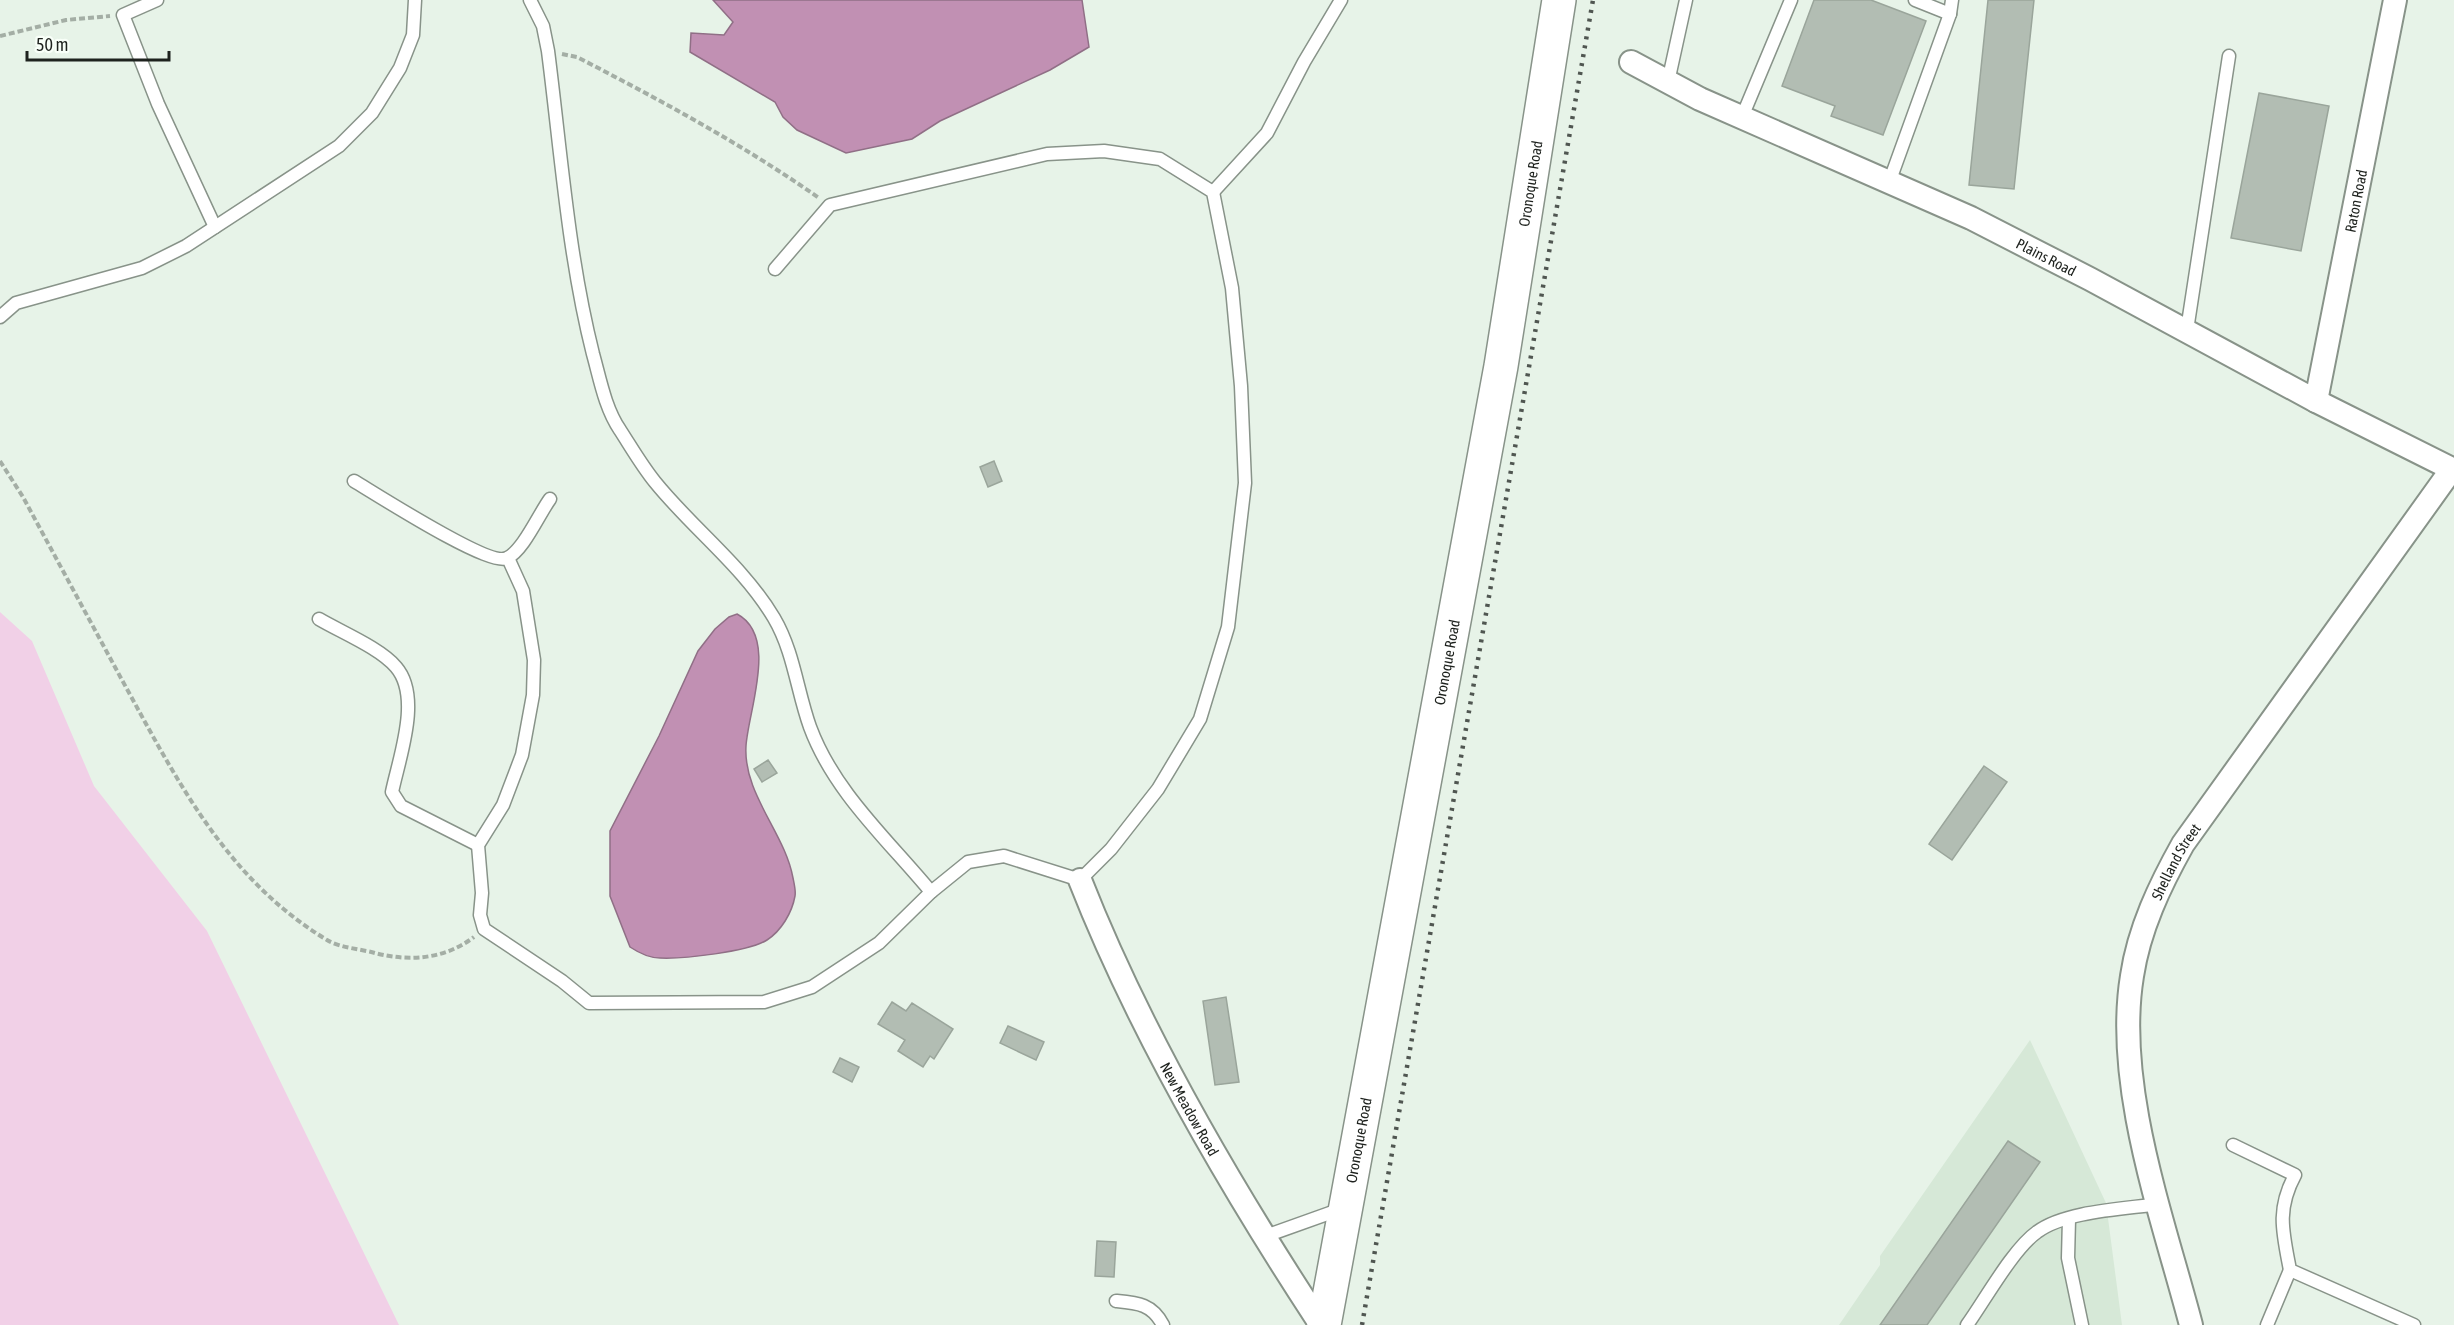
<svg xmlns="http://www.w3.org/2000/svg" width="2454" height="1325" font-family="'Asap Condensed',sans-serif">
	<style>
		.built { fill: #d6e8d7 }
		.green { fill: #f1d0e7 }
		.water { fill: #c190b3; stroke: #906f86; stroke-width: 1.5 }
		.building { fill: #b2bdb3; stroke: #9aa59b; stroke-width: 1.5 }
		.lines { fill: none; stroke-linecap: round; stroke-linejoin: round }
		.lane-casing { stroke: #889389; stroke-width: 15 }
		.street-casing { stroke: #889389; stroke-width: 26 }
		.secondary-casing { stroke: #889389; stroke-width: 36 }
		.path { stroke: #a4aea5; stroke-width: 4; stroke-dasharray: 6 3; stroke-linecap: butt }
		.lane { stroke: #fff; stroke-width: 12 }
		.street { stroke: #fff; stroke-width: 22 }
		.secondary { stroke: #fff; stroke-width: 33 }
		.rail { stroke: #505651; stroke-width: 4.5; stroke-dasharray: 3 6; stroke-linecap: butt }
		.labels { text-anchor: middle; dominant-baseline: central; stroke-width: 5; stroke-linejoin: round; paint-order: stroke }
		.street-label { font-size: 15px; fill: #1e221e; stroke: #f8fff8 }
	</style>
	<rect width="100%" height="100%" fill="#e7f3e8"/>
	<path class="built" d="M2030,1040L2106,1203L2122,1325H1839L1880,1265V1256Z"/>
	<path class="green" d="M0,612L32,641L94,786L207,931L399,1325H0Z"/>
	<g class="water">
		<path d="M713,0H1082L1089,47L1050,70L940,121L912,139L846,153L797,130L783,117L775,102L690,52L691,33L724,35L733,22Z"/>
		<path d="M737,614C779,636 748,711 746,746C743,794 785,833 793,878C794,883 796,891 795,896C792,913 781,931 767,940C748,952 683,959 660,958C650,958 639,953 630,947L610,896V831L659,736L698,651L715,629L729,617Z"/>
	</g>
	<g class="building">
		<path d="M1814,0H1871L1926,21L1883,135L1831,116L1835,106L1782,86Z"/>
		<path d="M1988,0H2034L2014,189L1969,185Z"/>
		<path d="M2259,93L2329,106L2301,251L2231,238Z"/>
		<path d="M994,461L1002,481L988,487L980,467Z"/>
		<path d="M768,760L777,773L762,782L754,769Z"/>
		<path d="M1984,766L2007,782L1952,860L1929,844Z"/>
		<path d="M1226,997L1239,1082L1215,1085L1203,1001Z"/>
		<path d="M892,1002L906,1011L912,1003L953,1029L934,1059L930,1056L923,1067L898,1051L905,1040L878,1024Z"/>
		<path d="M1008,1026L1044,1042L1036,1060L1000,1043Z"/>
		<path d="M840,1058L859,1067L852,1082L833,1072Z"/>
		<path d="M2008,1141L2040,1162L1927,1325H1880Z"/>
		<path d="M1097,1241L1116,1242L1114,1277L1095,1276Z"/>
	</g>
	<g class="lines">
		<defs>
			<g id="lane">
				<path d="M157,0L123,15L158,104L215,227"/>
				<path d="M530,0L543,26L548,51C561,152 568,255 593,354C600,379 605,408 620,430C631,447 642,466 655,482C693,529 743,566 774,618C794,652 797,691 810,727C834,792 888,840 931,892"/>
				<path d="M1915,0L1950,14"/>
				<path d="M1668,82L1686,0"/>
				<path d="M1742,117L1791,0"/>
				<path d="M1890,180L1950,14L1952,0"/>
				<path d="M1213,192L1267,133L1304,62L1341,0"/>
				<path d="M0,317L16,303L142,268L186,246L339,146L372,113L400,68L413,35L415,0"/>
				<path d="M2187,330L2229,56"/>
				<path d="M354,481C376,494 489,567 507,558C523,551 539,514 550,499"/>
				<path d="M508,558L523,591L534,660L533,695L522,755L503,805L478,845L482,893L480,915L484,929L562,981L589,1003L764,1002L812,987L879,943L931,892L968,862L1004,856L1080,880L1111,849L1158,789L1200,719L1228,627L1245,483L1241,386L1232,288L1213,192L1160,159L1104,151L1047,154L830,205L775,269"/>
				<path d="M319,619C341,632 380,648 396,667C422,697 399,758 392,792L401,806L478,845"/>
				<path d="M2233,1145L2295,1175C2276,1210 2283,1233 2290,1270L2414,1325"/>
				<path d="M2069,1219L2068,1258L2082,1325"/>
				<path d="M1263,1237L1344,1208"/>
				<path d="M1116,1301C1138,1303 1152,1304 1163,1325"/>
				<path d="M1967,1325C1985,1300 2013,1249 2037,1232C2065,1211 2124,1209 2159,1204"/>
				<path d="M2267,1325L2290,1270"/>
			</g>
			<g id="street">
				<path id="s1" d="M1631,62L1700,99L1971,218L2090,279L2316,401L2454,470"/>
				<path id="s2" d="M2316,401L2395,0"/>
				<path id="s3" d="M1080,880C1140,1033 1231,1188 1321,1325"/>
				<path id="s4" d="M2191,1325C2163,1218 2114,1086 2132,976C2139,929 2160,885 2183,844L2452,469"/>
			</g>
			<g id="secondary">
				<path id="s5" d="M1324,1325L1501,366L1559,0"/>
			</g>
		</defs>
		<use href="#lane" class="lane-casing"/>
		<use href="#street" class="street-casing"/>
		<use href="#secondary" class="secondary-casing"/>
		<g class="path">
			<path d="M0,36L66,20L110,16"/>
			<path d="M562,54L577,57C660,100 742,144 819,198"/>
			<path d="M0,461L23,497C56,558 89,619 122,680C177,780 226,879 327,940C340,948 361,949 375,953C410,962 445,959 474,937"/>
		</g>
		<use href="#lane" class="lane"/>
		<use href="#street" class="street"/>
		<use href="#secondary" class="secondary"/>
		<path class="rail" d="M1362,1325L1593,0"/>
	</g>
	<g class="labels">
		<g class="street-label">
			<text stroke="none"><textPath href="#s5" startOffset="1160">Oronoque Road</textPath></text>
			<text stroke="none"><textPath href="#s2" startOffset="204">Raton Road</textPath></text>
			<text stroke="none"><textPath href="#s1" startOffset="459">Plains Road</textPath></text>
			<text stroke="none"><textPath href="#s5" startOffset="674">Oronoque Road</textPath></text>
			<text stroke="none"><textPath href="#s4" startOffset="480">Shelland Street</textPath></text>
			<text stroke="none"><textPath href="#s3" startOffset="254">New Meadow Road</textPath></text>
			<text stroke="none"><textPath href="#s5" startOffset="188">Oronoque Road</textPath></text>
		</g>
	</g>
	<path d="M27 51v9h142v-9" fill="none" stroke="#1e221e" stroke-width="3"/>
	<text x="36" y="51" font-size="18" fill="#1e221e" stroke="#f8fff8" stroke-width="4.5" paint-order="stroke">50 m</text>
</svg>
